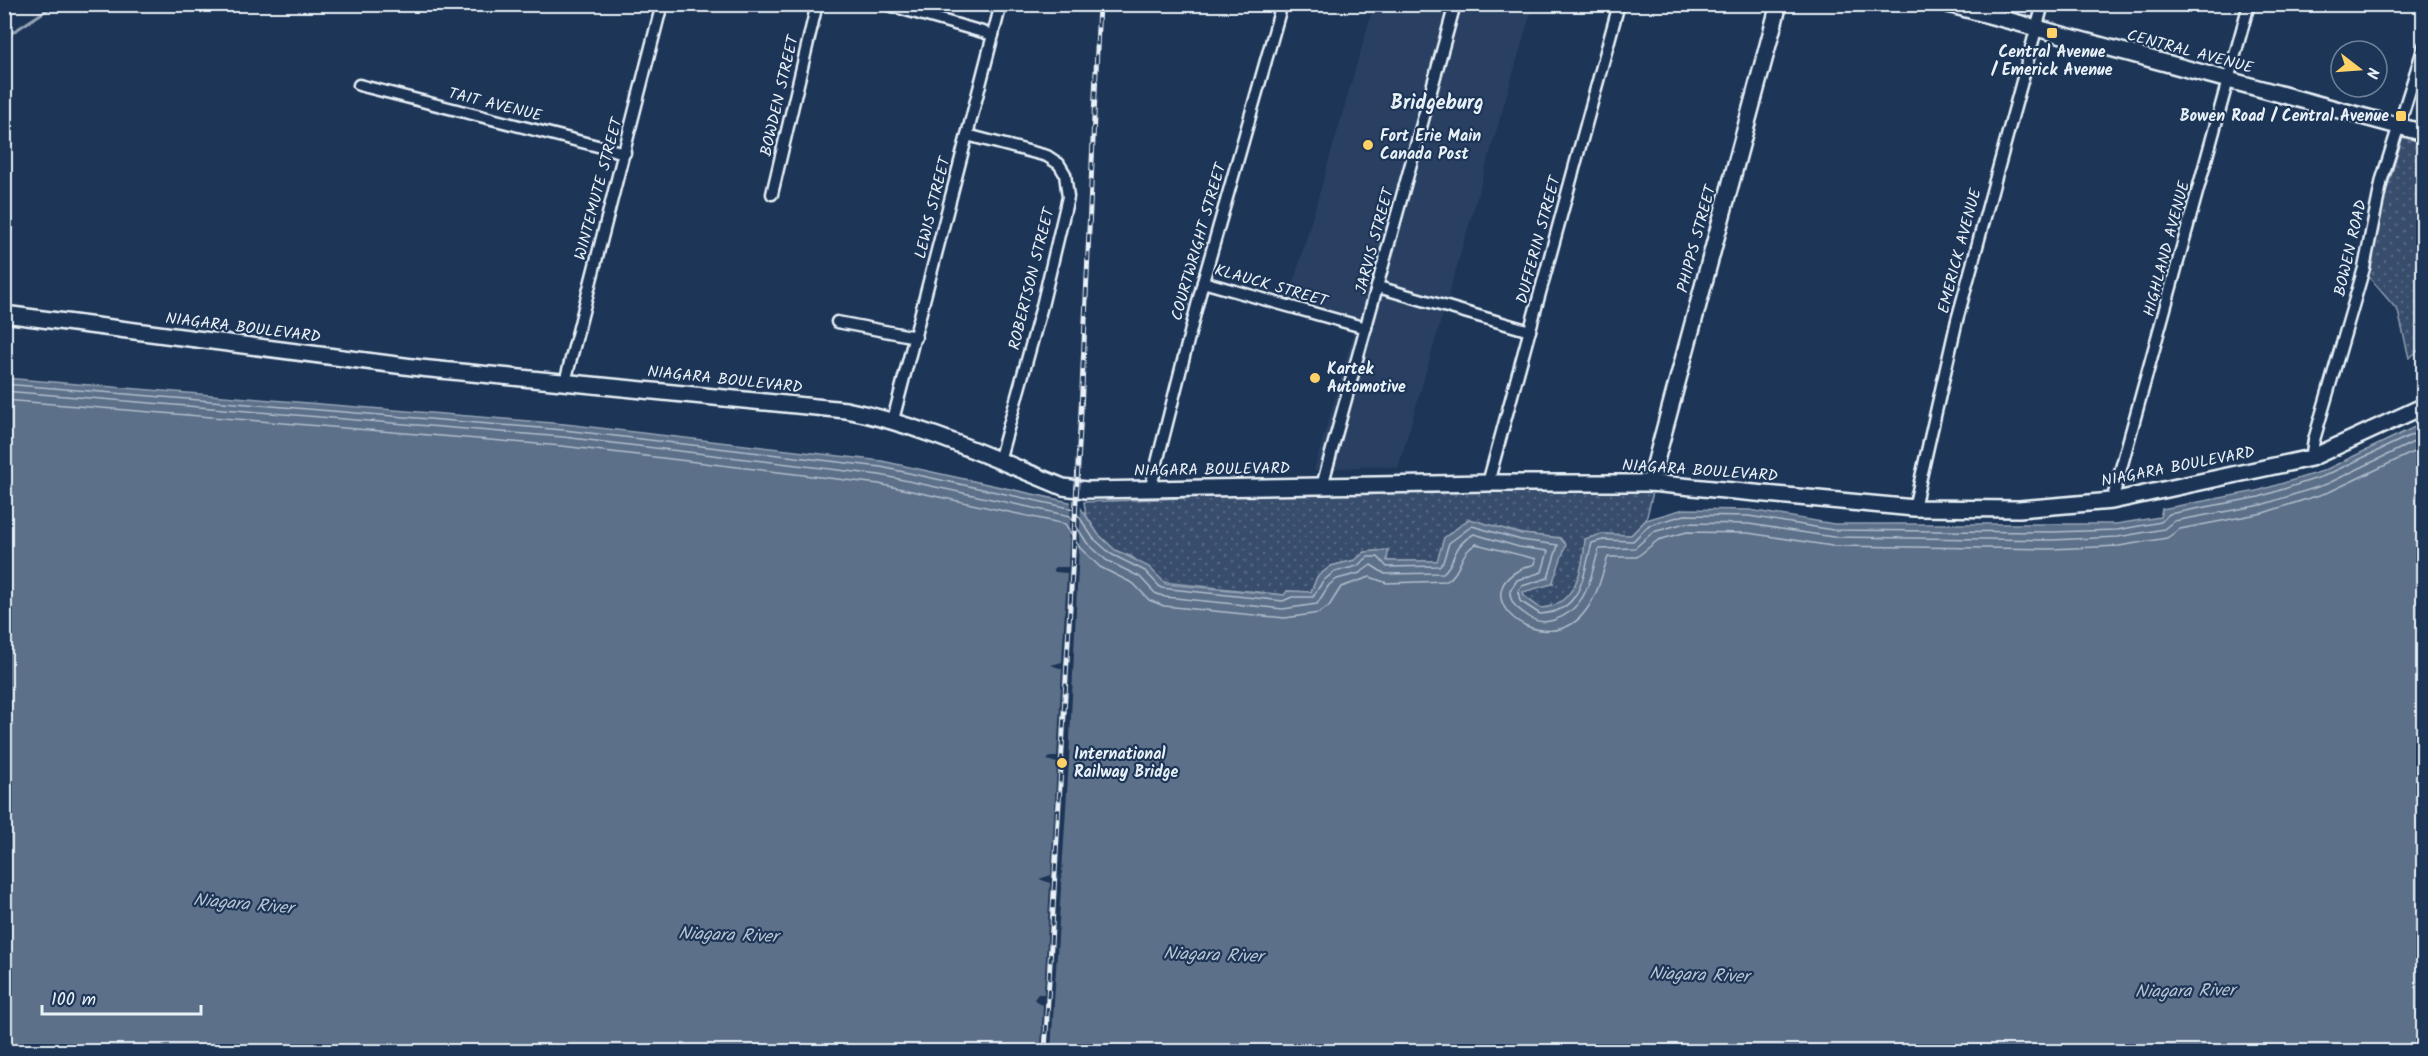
<svg xmlns="http://www.w3.org/2000/svg" width="2428" height="1056" font-family="Kalam,sans-serif">
	<style>
		.built { fill: #2a4162 }
		.grass { fill: url(#grass-dots); stroke: #909fb2; stroke-width: 1.5 }
		.water { fill: #5d7089; stroke: #95a4b5; stroke-width: 1.5 }
		.pier { fill: #1d3557 }
		.lines { fill: none; stroke-linecap: round; stroke-linejoin: round }
		.shore { stroke: #b0bdcc; stroke-width: 1.5 }
		.stream { stroke: #95a4b5; stroke-width: 3 }
		.minor-casing { stroke: #e8f1f8; stroke-width: 15 }
		.secondary-casing { stroke: #e8f1f8; stroke-width: 20 }
		.minor { stroke: #1d3557; stroke-width: 10 }
		.secondary { stroke: #1d3557; stroke-width: 15 }
		.rail-casing { stroke: #e8f1f8; stroke-width: 5 }
		.rail { stroke: #1d3557; stroke-width: 3; stroke-dasharray: 9; stroke-linecap: butt }
		.poi-dot { fill: #ffd166; stroke: #1d3557; stroke-width: 2 }
		.labels { text-anchor: middle; dominant-baseline: central; stroke-width: 4.5; stroke-linejoin: round; paint-order: stroke }
		.poi-label { font-size: 16px; font-weight: bold; fill: #e8f1f8; stroke: #1d3557; text-anchor: start }
		.street-label { font-size: 16px; fill: #e8f1f8; stroke: #1d3557 }
		.water-label { font-size: 18px; font-style: italic; fill: #b7c4d1; stroke: #1d3557 }
		.quarter-label { font-size: 20px; font-weight: bold; fill: #e8f1f8; stroke: #1d3557 }
	</style>
	<defs>
		<pattern id="grass-dots" width="8" height="8" patternUnits="userSpaceOnUse" patternTransform="scale(1.5)"><rect width="8" height="8" fill="#374d6c"/><path d="M2 2h.1M6 6h.1" fill="none" stroke="#546782" stroke-width="1.8" stroke-linecap="round"/></pattern>
	</defs>
	<rect width="100%" height="100%" fill="#1d3557"/>
	<filter id="ink" filterUnits="userSpaceOnUse"><feTurbulence type="fractalNoise" baseFrequency=".0167" numOctaves="2"/><feDisplacementMap in="SourceGraphic" scale="12" xChannelSelector="R" yChannelSelector="G"/><feConvolveMatrix kernelMatrix="1 2 1 2 8 2 1 2 1" color-interpolation-filters="sRGB"/></filter>
	<g filter="url(#ink)">
		<path class="built" d="M1374,5H1533L1398,468L1374,466L1314,470L1354,332L1285,312Z"/>
		<g class="grass">
			<path d="M2404,132L2423,139V347L2409,358L2398,311L2363,270Z"/>
			<path d="M1654,488L1646,520L1631,535L1602,534L1585,539C1584,568 1575,607 1540,608L1524,596L1523,591L1553,584L1560,538L1522,534L1469,519L1444,538L1438,561H1387L1388,550L1365,552L1355,560L1331,566L1317,577L1311,592L1288,591L1285,595L1163,582L1132,557L1115,550L1098,534L1086,515L1084,502L1280,494Z"/>
		</g>
		<path class="water" d="M4,378L565,424L882,461L1078,504L1098,534L1115,550L1149,567L1166,584L1284,595L1287,591L1311,592L1317,577L1331,566L1355,560L1365,552L1388,550L1387,561H1437L1444,538L1469,519L1522,534L1560,538L1566,545L1552,584L1523,592L1524,596L1540,608C1575,607 1584,568 1585,539L1602,534L1631,535L1646,520L1684,509L1750,510L1834,524H2116L2160,517L2162,509L2257,491L2323,471L2423,423V1051H5Z"/>
		<path class="pier" d="M1071,500L1081,503L1069,760L1051,1051H1041L1043,1005L1039,1004L1034,999L1038,994H1044L1050,883L1039,879L1051,875L1057,763L1047,760L1050,757H1057L1062,669L1051,665L1062,662L1067,573L1055,572L1053,569L1055,567H1068Z"/>
		<g class="lines">
			<g class="shore">
				<path d="M4,384L564,430L881,467L1074,509L1093,538L1111,554L1145,571L1161,588L1283,601L1292,597H1313L1323,581L1334,572L1357,566L1368,557H1378L1387,567L1439,566L1443,562L1449,543L1472,526L1521,540L1558,545L1548,578L1522,586L1518,591L1520,601L1540,614C1583,612 1583,574 1592,543L1603,540L1633,541L1649,525L1685,515L1749,516L1833,530L2052,532L2117,530L2161,522L2169,514L2259,497L2324,476L2424,429"/>
				<path d="M4,391L563,437L880,475L1070,516L1087,543L1106,560L1140,577L1155,593L1165,597L1283,609L1317,604L1329,585L1337,579L1360,573L1371,565L1385,574L1443,573C1457,562 1450,547 1474,534L1519,547L1548,551L1542,572L1517,580L1510,591C1510,604 1518,609 1528,616C1536,622 1545,623 1554,620C1588,609 1590,577 1599,549L1635,548L1653,532L1685,523L1749,524L1833,537L2052,540L2118,537L2164,529L2174,521L2261,505L2327,484L2424,437"/>
				<path d="M4,400L562,446L879,484L1065,524L1080,548L1100,567L1134,584L1149,600L1164,606L1285,618L1319,613L1329,606L1341,587L1370,577L1387,583L1447,581C1463,570 1458,554 1476,544L1536,559L1535,564C1449,589 1547,668 1587,609C1598,594 1602,574 1608,557H1637L1658,540L1687,532L1748,533L1832,546L2051,549L2119,546L2167,538L2180,529L2263,513L2329,492L2424,447"/>
			</g>
			<path class="stream" d="M4,38L56,4"/>
			<defs>
				<g id="minor">
					<path d="M885,4L993,35"/>
					<path d="M359,85L625,153"/>
					<path d="M967,135L1047,156L1059,164L1065,174L1068,197L1042,306L999,461"/>
					<path d="M772,194L817,4"/>
					<path d="M1203,282L1366,328"/>
					<path d="M1378,287L1530,331"/>
					<path d="M837,322L916,337"/>
					<path d="M565,382L662,4"/>
					<path d="M893,420L1001,4"/>
					<path d="M2311,458L2314,440L2364,268L2382,179L2424,46"/>
					<path d="M1488,483L1619,4"/>
					<path d="M1322,486L1455,4"/>
					<path d="M1150,490L1203,282L1282,4"/>
					<path d="M2112,501L2249,4"/>
					<path d="M1914,508L1957,320L2043,4"/>
				</g>
				<g id="secondary">
					<path d="M1948,4L2424,133"/>
					<path d="M4,314L420,368L846,410C922,425 992,458 1063,487L1086,490L1488,483H1650L1914,508L2019,509L2112,501L2311,458L2424,406"/>
					<path d="M1650,483L1779,4"/>
				</g>
			</defs>
			<use href="#minor" class="minor-casing"/>
			<use href="#secondary" class="secondary-casing"/>
			<use href="#minor" class="minor"/>
			<use href="#secondary" class="secondary"/>
			<defs>
				<path id="rail" d="M1045,1052L1081,411L1099,4"/>
			</defs>
			<use href="#rail" class="rail-casing"/>
			<use href="#rail" class="rail"/>
		</g>
	</g>
	<g class="poi-dot">
		<rect x="2046" y="27" width="12" height="12" rx="3"/>
		<rect x="2395" y="110" width="12" height="12" rx="3"/>
		<circle cx="1368" cy="145" r="6"/>
		<circle cx="1315" cy="378" r="6"/>
		<circle cx="1062" cy="763" r="6"/>
	</g>
	<g class="labels">
		<g class="poi-label">
			<text x="2052" y="52" text-anchor="middle">Central Avenue<tspan x="2052" dy="18">/ Emerick Avenue</tspan></text>
			<text x="2389" y="116" text-anchor="end">Bowen Road / Central Avenue</text>
			<text x="1380" y="136">Fort Erie Main<tspan x="1380" dy="18">Canada Post</tspan></text>
			<text x="1327" y="369">Kartek<tspan x="1327" dy="18">Automotive</tspan></text>
			<text x="1074" y="754">International<tspan x="1074" dy="18">Railway Bridge</tspan></text>
		</g>
		<g class="street-label">
			<text transform="translate(2190 52) rotate(15)">CENTRAL AVENUE</text>
			<text transform="translate(780 96) rotate(-77)">BOWDEN STREET</text>
			<text transform="translate(495 105) rotate(14)">TAIT AVENUE</text>
			<text transform="translate(599 189) rotate(-75)">WINTEMUTE STREET</text>
			<text transform="translate(933 208) rotate(-76)">LEWIS STREET</text>
			<text transform="translate(1697 239) rotate(-75)">PHIPPS STREET</text>
			<text transform="translate(1539 240) rotate(-75)">DUFFERIN STREET</text>
			<text transform="translate(1375 241) rotate(-75)">JARVIS STREET</text>
			<text transform="translate(1199 242) rotate(-74)">COURTWRIGHT STREET</text>
			<text transform="translate(2351 248) rotate(-77)">BOWEN ROAD</text>
			<text transform="translate(2167 249) rotate(-75)">HIGHLAND AVENUE</text>
			<text transform="translate(1960 251) rotate(-75)">EMERICK AVENUE</text>
			<text transform="translate(1032 279) rotate(-76)">ROBERTSON STREET</text>
			<text transform="translate(1271 286) rotate(16)">KLAUCK STREET</text>
			<text transform="translate(243 328) rotate(7)">NIAGARA BOULEVARD</text>
			<text transform="translate(725 380) rotate(6)">NIAGARA BOULEVARD</text>
			<text transform="translate(2178 467) rotate(-11)">NIAGARA BOULEVARD</text>
			<text transform="translate(1212 470) rotate(-1)">NIAGARA BOULEVARD</text>
			<text transform="translate(1700 471) rotate(4)">NIAGARA BOULEVARD</text>
		</g>
		<g class="water-label">
			<text transform="translate(243 905) rotate(5)">Niagara River</text>
			<text transform="translate(728 936) rotate(2)">Niagara River</text>
			<text transform="translate(1213 956) rotate(2)">Niagara River</text>
			<text transform="translate(1699 976) rotate(2)">Niagara River</text>
			<text transform="translate(2185 992) rotate(-1)">Niagara River</text>
		</g>
		<g class="quarter-label">
			<text x="1437" y="104">Bridgeburg</text>
		</g>
	</g>
	<rect width="2428" height="1056" fill="none" stroke="#1d3557" stroke-width="24"/>
	<rect x="12" y="12" width="2404" height="1032" fill="none" stroke="#e8f1f8" stroke-width="2" filter="url(#ink)"/>
	<g transform="translate(2359 69) rotate(107)"><circle r="28" fill="#1d3557" stroke="#6e8097" stroke-width="1.5"/>
	<path d="M0-4.5L10 22L0 15L-10 22Z" fill="#ffd166"/>
	<text y="-9" font-size="16" font-weight="bold" text-anchor="middle" fill="#e8f1f8">N</text>
	</g>
	<path d="M42 1005v9h159v-9" fill="none" stroke="#e8f1f8" stroke-width="3"/>
	<text x="51" y="1005" font-size="18" fill="#e8f1f8" stroke="#1d3557" stroke-width="4.5" paint-order="stroke">100 m</text>
</svg>
